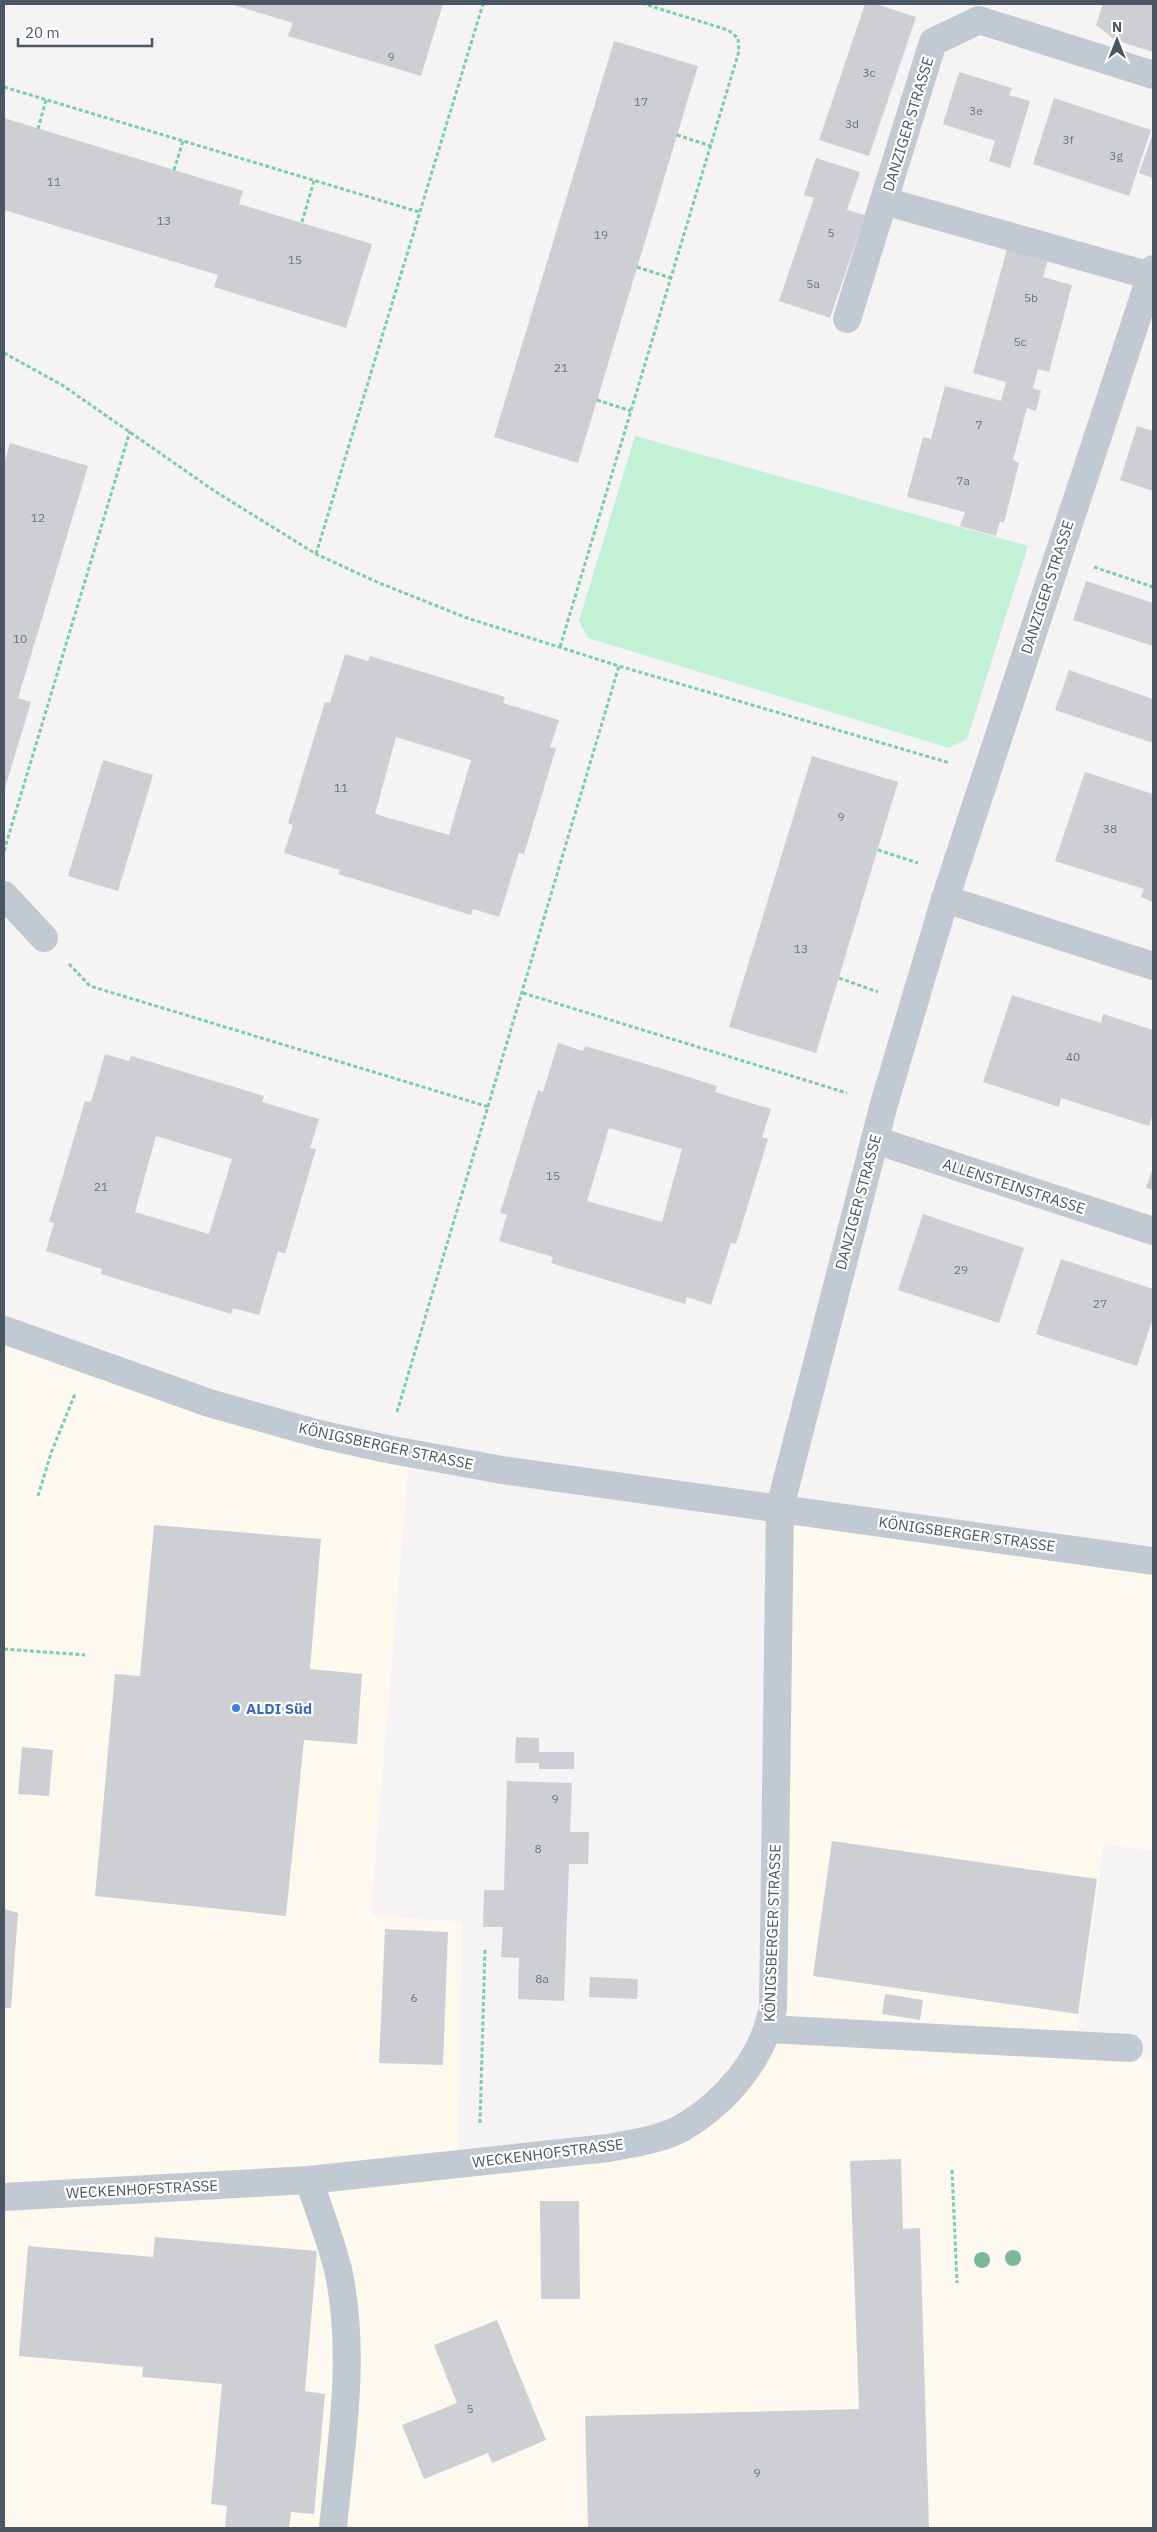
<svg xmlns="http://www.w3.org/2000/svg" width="1157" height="2532" font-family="'IBM Plex Sans',sans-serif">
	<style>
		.commercial { fill: #fdf9ef }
		.green { fill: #c3f1d5 }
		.building { fill: #cdcfd5; fill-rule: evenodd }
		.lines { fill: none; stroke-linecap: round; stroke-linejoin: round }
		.path { stroke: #7ad0a6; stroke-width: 3; stroke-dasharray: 4 2.5; stroke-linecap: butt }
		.minor { stroke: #c1cad2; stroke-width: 28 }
		.tree { fill: #7bb799 }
		.shop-dot { fill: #3f7fe0; stroke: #fff; stroke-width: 2 }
		.labels { text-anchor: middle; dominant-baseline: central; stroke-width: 4.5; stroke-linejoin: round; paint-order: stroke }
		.number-label { font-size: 12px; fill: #6b747e }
		.street-label { font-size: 15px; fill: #4a5661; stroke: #fff }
		.shop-label { font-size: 15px; font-weight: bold; fill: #366cbe; stroke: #fff; text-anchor: start }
	</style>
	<rect width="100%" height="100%" fill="#f5f3f3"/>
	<g class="commercial">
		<path d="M4,1337L409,1461L371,1915L462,1922L458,2164L681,2129L768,2029L1075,2051L1153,2061V2528H4Z"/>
		<path d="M780,1507L1153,1565V1851L1104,1844L1077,2035L770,2020Z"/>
	</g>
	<path class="green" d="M635,436L1028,546L967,739L949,748L588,638L579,621Z"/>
	<g class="building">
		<path d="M230,4H443L421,76L288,36L293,23Z"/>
		<path d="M865,4H876L916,17L869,156L819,140Z"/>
		<path d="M1103,4H1153V52L1115,40L1096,25Z"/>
		<path d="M614,41L698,66L578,463L494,437Z"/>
		<path d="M959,72L1012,88L1009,95L1030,101L1010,168L989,161L995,141L943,124Z"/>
		<path d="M1054,98L1151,130L1129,196L1033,164Z"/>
		<path d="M4,118L243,191L239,204L372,244L346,328L214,287L218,275L4,210Z"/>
		<path d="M1153,133V178L1139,173Z"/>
		<path d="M816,158L860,172L847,210L865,215L830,318L779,301L814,198L804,195Z"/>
		<path d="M1007,249L1048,259L1043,277L1072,285L1049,372L1038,369L1033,388L1041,391L1036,411L1027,408L1013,460L1019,463L1004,523L1000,521L996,536L960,526L965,512L907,497L923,437L931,439L945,386L1001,401L1006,382L973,373Z"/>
		<path d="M1137,426L1153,431V491L1120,480Z"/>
		<path d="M10,443L88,466L18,698L31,702L4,791V464Z"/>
		<path d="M1086,581L1153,603V646L1073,620Z"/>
		<path d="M345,654L368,661L370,656L505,697L503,703L559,720L550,747L556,748L524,854L519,853L499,917L473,909L471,915L338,874L340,870L284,853L293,825L288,823L325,702L330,703ZM396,737L471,760L449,835L375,814Z"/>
		<path d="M1069,670L1153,699V743L1055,710Z"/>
		<path d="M812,756L898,782L816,1053L729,1027Z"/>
		<path d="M103,760L153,775L118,891L68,876Z"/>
		<path d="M1085,772L1153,794V902L1141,897L1144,889L1055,861Z"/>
		<path d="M1012,995L1101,1023L1103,1014L1153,1030V1112L1149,1126L1061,1098L1059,1107L983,1082Z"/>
		<path d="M558,1043L583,1051L585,1046L663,1069L717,1086L715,1092L771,1109L762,1137L768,1139L736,1244L731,1243L711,1305L687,1297L685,1304L551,1263L553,1257L499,1241L507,1215L500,1213L538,1090L543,1092ZM609,1128L682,1149L662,1222L587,1201Z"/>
		<path d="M105,1054L129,1061L131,1056L264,1096L262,1102L319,1119L310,1148L316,1149L285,1254L278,1251L259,1315L233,1308L231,1314L101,1274L102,1269L46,1251L54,1223L49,1222L85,1101L91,1102ZM156,1136L232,1159L209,1234L135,1212Z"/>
		<path d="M1153,1168V1190L1146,1188Z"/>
		<path d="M923,1214L1024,1248L999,1323L898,1290Z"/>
		<path d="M1061,1259L1153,1289V1318L1137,1366L1036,1334Z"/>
		<path d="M154,1525L321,1539L310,1669L362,1674L357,1744L304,1740L286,1916L95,1896L115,1674L140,1676Z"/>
		<path d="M516,1737L539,1738V1752H574V1769H539V1763H515Z"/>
		<path d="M22,1747L53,1750L49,1796L18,1794Z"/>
		<path d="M507,1781L572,1783L570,1832H589L588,1864H569L564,2001L518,1999L519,1958L501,1957L503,1927H483L484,1890H504Z"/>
		<path d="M832,1841L1097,1879L1078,2014L813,1976Z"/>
		<path d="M4,1909L18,1913L11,2008H4Z"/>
		<path d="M385,1929L448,1932L443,2065L379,2063Z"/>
		<path d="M590,1977L638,1979L637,1999L589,1997Z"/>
		<path d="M885,1994L923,2000L920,2020L882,2014Z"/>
		<path d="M901,2159L903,2229L920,2228L929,2528H588L585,2416L859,2409L850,2161Z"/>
		<path d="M540,2201H579L580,2299H541Z"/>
		<path d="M155,2237L317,2251L305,2391L325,2394L314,2514L291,2512L289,2528H225L227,2506L211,2504L222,2384L142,2377L143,2367L19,2356L28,2246L153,2257Z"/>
		<path d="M497,2320L546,2440L492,2463L488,2453L424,2479L402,2425L457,2403L434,2345Z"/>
	</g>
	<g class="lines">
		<g class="path">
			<path d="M4,87L419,212"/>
			<path d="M38,129L46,100"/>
			<path d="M677,135L711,146"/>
			<path d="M174,170L183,141"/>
			<path d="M302,222L314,181"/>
			<path d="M637,267L671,278"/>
			<path d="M4,353L62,385L216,492L316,554L377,582L467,618L619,666L950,763"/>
			<path d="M597,400L631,411"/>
			<path d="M316,554L483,4"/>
			<path d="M1094,567L1153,587"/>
			<path d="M560,647L739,51L738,38L728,30L644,4"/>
			<path d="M878,850L918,863"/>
			<path d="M4,851L130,431"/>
			<path d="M69,964L90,986L489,1107"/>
			<path d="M839,978L878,992"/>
			<path d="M523,993L847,1093"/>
			<path d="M397,1412L619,666"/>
			<path d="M38,1496L51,1453L75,1394"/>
			<path d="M4,1649L85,1655"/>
			<path d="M480,2123L485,1949"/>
			<path d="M952,2170L957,2283"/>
		</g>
		<g class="minor">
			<path d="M884,201L1151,276"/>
			<path d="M847,319L933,42L979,20L1153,75"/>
			<path d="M4,895L44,938"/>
			<path d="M945,899L1153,966"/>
			<path d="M875,1140L1153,1231"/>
			<path d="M4,1330L209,1403L319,1434L387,1449L502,1470L1153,1561"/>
			<path d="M768,2029L1129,2048"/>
			<path d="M309,2180C319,2211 332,2243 339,2274C356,2358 341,2444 333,2528"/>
			<path d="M4,2197L309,2180L608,2148C631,2143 661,2140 682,2128C726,2102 763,2059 773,2008L780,1507L884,1104L945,899L1153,269"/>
		</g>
	</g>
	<g class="tree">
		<circle cx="1013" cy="2258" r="8"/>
		<circle cx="982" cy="2260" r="8"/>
	</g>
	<circle class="shop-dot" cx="236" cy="1708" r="5"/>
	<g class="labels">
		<g class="number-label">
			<text x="391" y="56">9</text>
			<text x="869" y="72">3c</text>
			<text x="641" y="101">17</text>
			<text x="976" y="110">3e</text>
			<text x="852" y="123">3d</text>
			<text x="1068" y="139">3f</text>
			<text x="1116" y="155">3g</text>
			<text x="54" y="181">11</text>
			<text x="164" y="220">13</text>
			<text x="831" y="232">5</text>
			<text x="601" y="234">19</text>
			<text x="295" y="259">15</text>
			<text x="813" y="283">5a</text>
			<text x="1031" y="297">5b</text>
			<text x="1020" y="341">5c</text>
			<text x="561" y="367">21</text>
			<text x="979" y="424">7</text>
			<text x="963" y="480">7a</text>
			<text x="38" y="517">12</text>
			<text x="20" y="638">10</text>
			<text x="341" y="787">11</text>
			<text x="841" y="816">9</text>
			<text x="1110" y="828">38</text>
			<text x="801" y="948">13</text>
			<text x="1073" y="1056">40</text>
			<text x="553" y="1175">15</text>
			<text x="101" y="1186">21</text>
			<text x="961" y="1269">29</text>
			<text x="1100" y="1303">27</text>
			<text x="555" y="1798">9</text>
			<text x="538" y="1848">8</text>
			<text x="542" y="1978">8a</text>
			<text x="414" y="1997">6</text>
			<text x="470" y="2408">5</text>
			<text x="757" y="2472">9</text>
		</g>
		<g class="street-label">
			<text transform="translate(908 124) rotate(-73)">DANZIGER STRASSE</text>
			<text transform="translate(1047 587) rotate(-72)">DANZIGER STRASSE</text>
			<text transform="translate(1014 1186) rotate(18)">ALLENSTEINSTRASSE</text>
			<text transform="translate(858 1202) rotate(-75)">DANZIGER STRASSE</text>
			<text transform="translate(386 1446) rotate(12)">KÖNIGSBERGER STRASSE</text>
			<text transform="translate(967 1534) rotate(8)">KÖNIGSBERGER STRASSE</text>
			<text transform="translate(772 1933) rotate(-88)">KÖNIGSBERGER STRASSE</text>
			<text transform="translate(548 2153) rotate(-7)">WECKENHOFSTRASSE</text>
			<text transform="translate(142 2189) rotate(-3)">WECKENHOFSTRASSE</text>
		</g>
		<g class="shop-label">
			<text x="246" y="1708">ALDI Süd</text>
		</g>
	</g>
	<rect width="1157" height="2532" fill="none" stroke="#4a5661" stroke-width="10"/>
	<g transform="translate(1117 40)" stroke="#ffffff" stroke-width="4" paint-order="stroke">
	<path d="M0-4L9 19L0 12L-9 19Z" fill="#4a5661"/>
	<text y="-8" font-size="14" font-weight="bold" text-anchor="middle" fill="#4a5661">N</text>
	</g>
	<path d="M18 38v8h134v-8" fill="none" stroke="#4a5661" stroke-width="2.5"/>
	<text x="25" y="38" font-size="15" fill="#4a5661" stroke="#ffffff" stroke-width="4" paint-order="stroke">20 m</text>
</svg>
